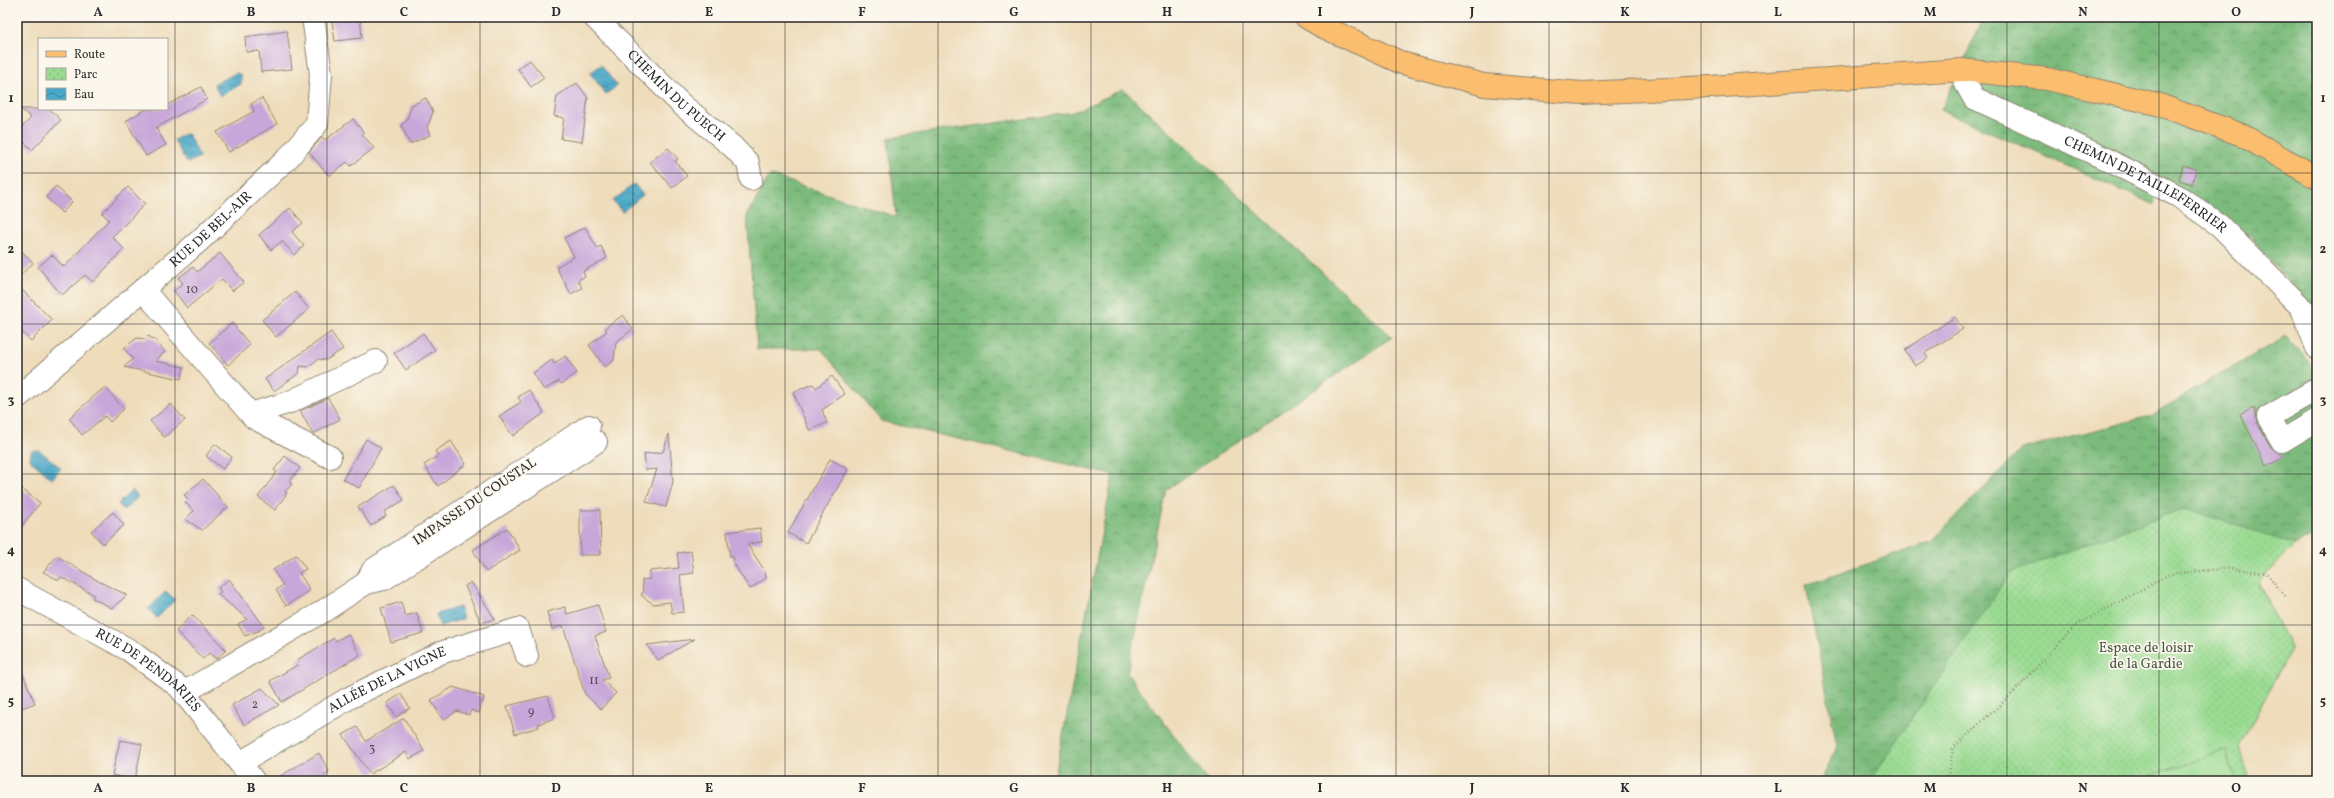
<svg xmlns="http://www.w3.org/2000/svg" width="2334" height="798" font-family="Vollkorn,serif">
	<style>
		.forest { fill: url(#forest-crowns); stroke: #537354 }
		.park { fill: url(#park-dots); stroke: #62835e }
		.pitch { fill: #9adb92; stroke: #62835e }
		.water { fill: url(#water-waves); stroke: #3a6a79 }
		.building { fill: #c7a6d9 }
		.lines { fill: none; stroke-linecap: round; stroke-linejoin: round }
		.minor-casing { stroke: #8c8472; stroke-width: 24 }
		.major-casing { stroke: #8c8472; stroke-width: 24 }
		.path { stroke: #8c8472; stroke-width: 2.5; stroke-dasharray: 1 3; stroke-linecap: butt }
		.minor { stroke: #fff; stroke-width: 22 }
		.major { stroke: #fbbd6e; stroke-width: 22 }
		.grid { fill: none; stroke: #2b2b2b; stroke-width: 1; stroke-opacity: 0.55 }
		.labels { text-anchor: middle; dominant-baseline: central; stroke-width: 3.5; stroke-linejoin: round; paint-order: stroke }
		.number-label { font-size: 12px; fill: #524a56 }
		.street-label { font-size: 14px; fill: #2b2b2b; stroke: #fbf7ec }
		.park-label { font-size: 14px; fill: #475745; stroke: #fbf7ec }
		.neatline { fill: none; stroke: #2b2b2b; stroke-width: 1.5 }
		.grid-label { font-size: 13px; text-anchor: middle; font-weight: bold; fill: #2b2b2b }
	</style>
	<defs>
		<pattern id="forest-crowns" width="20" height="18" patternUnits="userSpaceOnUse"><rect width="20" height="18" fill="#7bbb7c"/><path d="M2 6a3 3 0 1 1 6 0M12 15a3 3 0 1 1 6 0" fill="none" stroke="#659866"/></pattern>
		<pattern id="park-dots" width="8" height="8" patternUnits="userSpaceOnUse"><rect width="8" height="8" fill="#9adb92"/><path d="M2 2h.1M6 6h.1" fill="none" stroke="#85bc7e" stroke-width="1.8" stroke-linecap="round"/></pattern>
		<pattern id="water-waves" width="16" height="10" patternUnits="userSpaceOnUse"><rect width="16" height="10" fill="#48a8c7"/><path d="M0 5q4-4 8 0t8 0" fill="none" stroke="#3c89a2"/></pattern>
	</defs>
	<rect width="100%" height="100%" fill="#fbf7ec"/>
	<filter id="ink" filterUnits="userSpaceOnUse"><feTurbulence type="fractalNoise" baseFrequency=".025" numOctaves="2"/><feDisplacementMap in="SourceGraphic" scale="8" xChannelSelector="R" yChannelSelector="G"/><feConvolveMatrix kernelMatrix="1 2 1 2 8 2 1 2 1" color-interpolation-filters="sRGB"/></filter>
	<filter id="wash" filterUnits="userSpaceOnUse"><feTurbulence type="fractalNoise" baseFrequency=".012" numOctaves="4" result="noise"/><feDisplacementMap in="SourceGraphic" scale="16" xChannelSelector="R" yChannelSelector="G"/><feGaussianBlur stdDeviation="0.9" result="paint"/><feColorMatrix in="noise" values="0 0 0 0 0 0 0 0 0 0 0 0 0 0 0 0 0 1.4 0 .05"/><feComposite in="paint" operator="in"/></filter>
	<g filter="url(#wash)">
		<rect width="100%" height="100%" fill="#eedcba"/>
		<g class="forest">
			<path d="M1984,17H2317V317L2250,236L2153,171L2155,205L1941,110Z"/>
			<path d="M1123,89L1392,337L1166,490L1127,673L1208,781H1054L1113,475L881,421L821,349H757L747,216L770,175L896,217L888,138L1074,112Z"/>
			<path d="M2286,336L2317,371V534L2295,545L2258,582L2291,649L2004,781H1821L1837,747L1806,585L1931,542L2022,449L2150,416Z"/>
		</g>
		<path class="park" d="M2184,508L2295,545L2258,582L2291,649L2239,747L2249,781H1870L2010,573Z"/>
		<g class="pitch">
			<path d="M2227,750L2235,781H2134Z"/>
			<path d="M2031,775L2088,781H2020Z"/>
		</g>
		<g class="water">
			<path d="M601,65L617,86L606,94L590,73Z"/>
			<path d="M236,73L241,75V84L220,96L214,84Z"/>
			<path d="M187,133L200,157L187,163L174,140Z"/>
			<path d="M634,184L643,195L622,212L613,201Z"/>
			<path d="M39,450L61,468L52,479L30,460L31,451Z"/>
			<path d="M132,490L138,497L124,510L118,504Z"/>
			<path d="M166,591L175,600L157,618L148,609Z"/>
			<path d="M460,607L463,619L440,626L436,614Z"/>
		</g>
		<g id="blocks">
			<g class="building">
				<path d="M351,17H360L362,38L335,41L332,20Z"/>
				<path d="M287,31L292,69L261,72L259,51L246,52L245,37Z"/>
				<path d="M530,60L544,78L531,87L518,69Z"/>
				<path d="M577,83L588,98L582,142L561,139L564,118L554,116L557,96Z"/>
				<path d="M201,87L207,99L156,128L166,145L146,156L126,121L146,109H167V105Z"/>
				<path d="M262,98L277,124L229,152L217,132L254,111L251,104Z"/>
				<path d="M426,98L433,112L427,128L430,135L410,144L401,125L406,121L412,105Z"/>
				<path d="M21,109H49L61,120L32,150L17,135V132L31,118Z"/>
				<path d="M353,119L364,133L362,134L374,148L351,166L347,162L329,176L309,152L322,137L325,140Z"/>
				<path d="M668,148L678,159L675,161L687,176L672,188L650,162Z"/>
				<path d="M2183,165L2196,169L2192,184L2179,180Z"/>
				<path d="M56,186L72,202L62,213L46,197Z"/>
				<path d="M128,187L145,204L112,237L124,249L93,282L85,275L62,295L38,267L52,255L64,267L109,220L102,213Z"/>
				<path d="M290,208L303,223L292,232L304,246L294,255L282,241L271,250L259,235Z"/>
				<path d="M585,227L597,248L601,246L607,258L583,271L585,276L578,280L582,288L571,294L556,267L574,257L564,238Z"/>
				<path d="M17,246L33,263L17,278Z"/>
				<path d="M220,253L244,282L232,291L222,279L187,308L174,291L183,283L178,278L193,267L197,272Z"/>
				<path d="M17,285L52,320L31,341L17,327Z"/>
				<path d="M295,292L309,309L276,337L262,320Z"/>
				<path d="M623,315L633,329L616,342L614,360L605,367L589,345L607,331L605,328Z"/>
				<path d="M1955,317L1963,329L1925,353L1928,358L1915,366L1905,350Z"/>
				<path d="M232,323L250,345L228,365L209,343Z"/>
				<path d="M331,332L343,349L326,360L318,359L308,367L300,366L299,373L274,391L265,379Z"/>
				<path d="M423,333L435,350L406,370L394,353Z"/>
				<path d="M148,336L155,340L165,352L155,361L184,367L181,379L124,367L133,359L124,348L137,338L145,339Z"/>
				<path d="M565,356L577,373L561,384L559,381L544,390L533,373L552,360L554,364Z"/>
				<path d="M832,376L845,394L822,410L827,423L809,430L793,392L813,384L816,388Z"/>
				<path d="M105,387L124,409L110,422L105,416L82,435L69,418Z"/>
				<path d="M529,390L544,413L513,436L499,416L521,402L518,397Z"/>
				<path d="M328,398L340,419L313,434L300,411Z"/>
				<path d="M171,404L185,420L164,437L150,421Z"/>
				<path d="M2254,407L2257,423L2271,447L2280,453L2283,458L2266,466L2240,414Z"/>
				<path d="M669,434L673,482L666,507L646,502L657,469L646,470L644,454L663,452Z"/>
				<path d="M366,439L381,448L359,488L343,479Z"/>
				<path d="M451,441L466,464L438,486L424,465L438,456L435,451Z"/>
				<path d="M215,444L232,457L223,469L206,456Z"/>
				<path d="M285,456L300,468L289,482L292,484L285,492L287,493L275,510L258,497L277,472L274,470Z"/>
				<path d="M830,459L848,469L806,543L788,533Z"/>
				<path d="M203,479L228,507L202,530L185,519L194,511L185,502L188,499L184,495Z"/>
				<path d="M17,485L40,503L17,532Z"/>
				<path d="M394,485L404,500L384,512L386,516L371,526L358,507Z"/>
				<path d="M580,510H600L601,555H580Z"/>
				<path d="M113,512L124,525L103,544L91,531Z"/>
				<path d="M507,528L520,550L486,572L473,550Z"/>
				<path d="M760,528L762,542L747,544L765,571L766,578L750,589L734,564L733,556H730L727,532Z"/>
				<path d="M691,551L694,573L680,575L684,612L672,613L670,602L653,604L641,595L643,592L642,580L650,579V571L679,568L677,553Z"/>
				<path d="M296,555L306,569L299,573L310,590L286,606L276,590L283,585L273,570Z"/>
				<path d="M57,556L100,582L127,595L112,608L92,598L94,595L61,577L59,580L43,572Z"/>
				<path d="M229,579L264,626L260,630L245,636L238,624L247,619L218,594L221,592L218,588Z"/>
				<path d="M471,582L495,619L481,623L465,586Z"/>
				<path d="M401,602L405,616L417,613L423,633L391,642L381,608Z"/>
				<path d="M598,605L606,632L595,636L609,678L602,680L616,693L601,709L585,694L563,626L552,629L547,612L565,607L567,614Z"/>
				<path d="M192,615L226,650L216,659L209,653L203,659L176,631Z"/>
				<path d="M348,634L360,655L282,702L270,681L299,664L297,660L334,638L336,641Z"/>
				<path d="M695,639L658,660L647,645Z"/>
				<path d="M17,660L35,703L17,710Z"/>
				<path d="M453,687L484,697L479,713L471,710L469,715L457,711L443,720L431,700Z"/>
				<path d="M262,688L279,705L244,725L232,705Z"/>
				<path d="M401,694L410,708L396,717L387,703Z"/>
				<path d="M548,696L555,718L538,724L539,727L515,734L507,706Z"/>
				<path d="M404,718L424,751L410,759L406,752L370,774L343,735L357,727L366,741Z"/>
				<path d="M120,740L142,744L135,780L112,775Z"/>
				<path d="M319,753L329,772L314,781H272Z"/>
			</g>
		</g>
	</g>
	<g filter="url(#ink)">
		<use href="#blocks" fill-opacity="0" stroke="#8c8472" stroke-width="1"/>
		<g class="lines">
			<defs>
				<g id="minor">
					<path id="s1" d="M594,17L681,104L733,147L748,163L751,179"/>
					<path id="s2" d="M1962,70L1965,82L1974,98L2106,159L2178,196L2219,225L2317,323"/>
					<path d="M143,290L254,418L330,457"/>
					<path d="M2302,309L2317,348"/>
					<path d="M2317,389L2268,417L2282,441L2317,420"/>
					<path id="s3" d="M17,398L198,242L287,159L317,124L321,74L313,17"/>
					<path d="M251,414L290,402L376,361"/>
					<path d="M589,426L373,570L366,583L384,579L596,442"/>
					<path id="s4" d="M17,589L129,650L179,687L254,781"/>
					<path d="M185,692L322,612L366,583"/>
					<path id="s5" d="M240,763L349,698L440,653L518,629L527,656"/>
				</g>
				<path id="major" d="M1306,17L1319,25L1402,63L1484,85L1582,93L1709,87L1962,70L2047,79L2157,104L2242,135L2317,178"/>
			</defs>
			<use href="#minor" class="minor-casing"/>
			<use href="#major" class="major-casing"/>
			<path class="path" d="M1948,781L1953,748L2013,693L2075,626L2170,574L2231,568L2266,573L2286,597"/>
			<use href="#minor" class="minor"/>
			<use href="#major" class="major"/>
		</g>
	</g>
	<path class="grid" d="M175,17V781M327,17V781M480,17V781M633,17V781M785,17V781M938,17V781M1091,17V781M1243,17V781M1396,17V781M1549,17V781M1701,17V781M1854,17V781M2007,17V781M2159,17V781M17,173H2317M17,324H2317M17,474H2317M17,625H2317"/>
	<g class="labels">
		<g class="number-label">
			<text x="192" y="290">10</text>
			<text x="594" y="681">11</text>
			<text x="255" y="705">2</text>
			<text x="531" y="712">9</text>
			<text x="372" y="749">3</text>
		</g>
		<g class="street-label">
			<text stroke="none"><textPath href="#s1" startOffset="114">CHEMIN DU PUECH</textPath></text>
			<text stroke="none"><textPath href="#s2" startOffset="223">CHEMIN DE TAILLEFERRIER</textPath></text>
			<text stroke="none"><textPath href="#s3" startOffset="257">RUE DE BEL-AIR</textPath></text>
			<text transform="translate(475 502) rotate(-34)">IMPASSE DU COUSTAL</text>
			<text stroke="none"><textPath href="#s4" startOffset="155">RUE DE PENDARIES</textPath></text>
			<text stroke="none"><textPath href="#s5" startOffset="169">ALLÉE DE LA VIGNE</textPath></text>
		</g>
		<g class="park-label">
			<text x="2146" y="648">Espace de loisir<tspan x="2146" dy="16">de la Gardie</tspan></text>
		</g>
	</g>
	<rect width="2334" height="798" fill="none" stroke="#fbf7ec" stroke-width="44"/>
	<rect x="38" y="38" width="130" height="72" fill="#fbf7ec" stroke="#a8a59f"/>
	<rect x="46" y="51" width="20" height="6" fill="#fbbd6e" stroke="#a8a59f"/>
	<text x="74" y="58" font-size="12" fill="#2b2b2b">Route</text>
	<rect x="46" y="68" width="20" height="12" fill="url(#park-dots)" stroke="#a8a59f"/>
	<text x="74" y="78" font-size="12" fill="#2b2b2b">Parc</text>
	<rect x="46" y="88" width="20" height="12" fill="url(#water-waves)" stroke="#a8a59f"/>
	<text x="74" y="98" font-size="12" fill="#2b2b2b">Eau</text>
	<rect x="22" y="22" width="2290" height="754" class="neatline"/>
	<g class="grid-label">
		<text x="98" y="16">A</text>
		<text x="251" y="16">B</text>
		<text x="404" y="16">C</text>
		<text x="556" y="16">D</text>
		<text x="709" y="16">E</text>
		<text x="862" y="16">F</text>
		<text x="1014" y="16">G</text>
		<text x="1167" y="16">H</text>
		<text x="1320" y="16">I</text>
		<text x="1472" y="16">J</text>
		<text x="1625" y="16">K</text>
		<text x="1778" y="16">L</text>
		<text x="1930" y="16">M</text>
		<text x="2083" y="16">N</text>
		<text x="2236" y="16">O</text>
		<text x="11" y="102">1</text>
		<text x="2323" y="102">1</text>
		<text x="11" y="253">2</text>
		<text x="2323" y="253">2</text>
		<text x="11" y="404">3</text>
		<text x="2323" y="404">3</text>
		<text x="11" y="554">4</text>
		<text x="2323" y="554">4</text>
		<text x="11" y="705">5</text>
		<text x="2323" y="705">5</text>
		<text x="98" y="792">A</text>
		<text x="251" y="792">B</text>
		<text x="404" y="792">C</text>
		<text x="556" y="792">D</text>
		<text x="709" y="792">E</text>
		<text x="862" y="792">F</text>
		<text x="1014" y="792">G</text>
		<text x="1167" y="792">H</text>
		<text x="1320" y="792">I</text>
		<text x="1472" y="792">J</text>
		<text x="1625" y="792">K</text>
		<text x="1778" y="792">L</text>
		<text x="1930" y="792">M</text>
		<text x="2083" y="792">N</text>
		<text x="2236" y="792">O</text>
	</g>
</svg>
